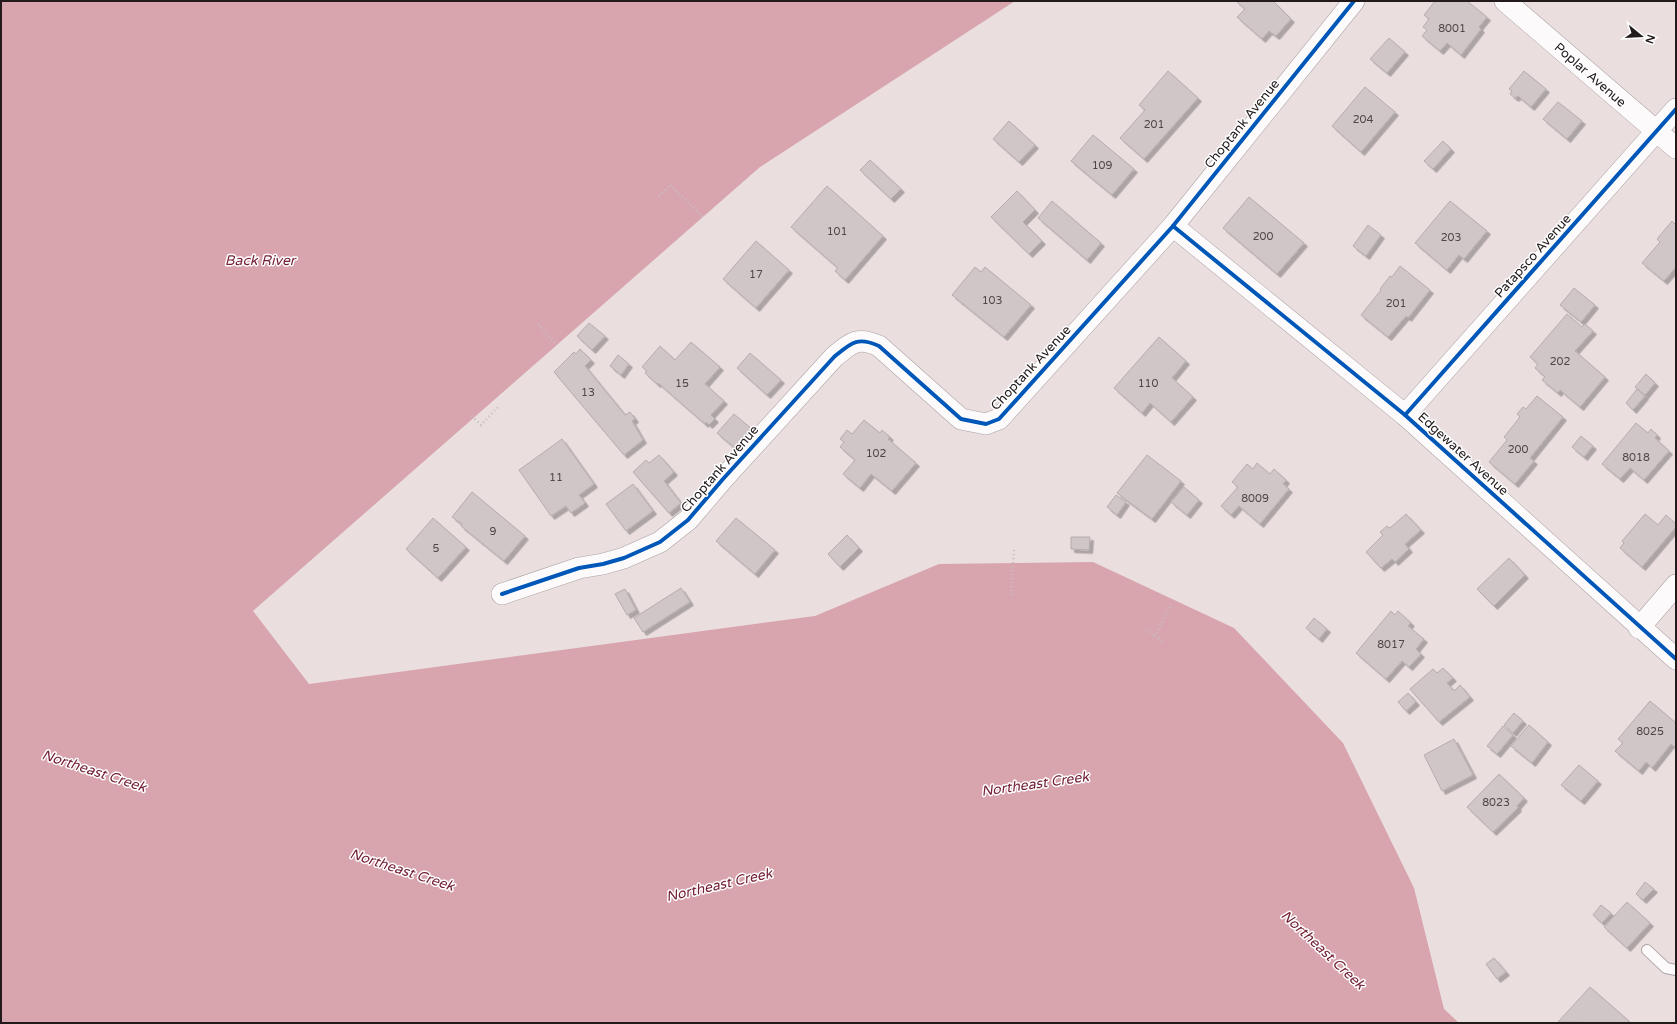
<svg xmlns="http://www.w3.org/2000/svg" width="1677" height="1024" font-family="'Varela Round',sans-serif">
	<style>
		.water { fill: #d8a4ad }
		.building { fill: #d0c5c7; stroke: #b6adae; filter: url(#shadow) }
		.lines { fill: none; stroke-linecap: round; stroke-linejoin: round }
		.service-casing { stroke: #aca3a4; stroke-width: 12 }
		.minor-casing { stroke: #aca3a4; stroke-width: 22 }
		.path { stroke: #c5c1c1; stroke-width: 2.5; stroke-dasharray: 1 3; stroke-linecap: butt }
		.service { stroke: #fcfafa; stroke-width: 10 }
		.minor { stroke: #fcfafa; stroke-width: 21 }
		.cycleway-casing { stroke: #fff; stroke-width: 6 }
		.cycleway { stroke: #0057b8; stroke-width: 4 }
		.labels { text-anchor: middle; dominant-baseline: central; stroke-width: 3; stroke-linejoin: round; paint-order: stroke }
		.number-label { font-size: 11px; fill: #4f4648 }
		.street-label { font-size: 13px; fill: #221a1b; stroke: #fff }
		.water-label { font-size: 14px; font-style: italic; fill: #742137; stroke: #fff }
	</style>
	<defs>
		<filter id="shadow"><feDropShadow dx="3.5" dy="3.5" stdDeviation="0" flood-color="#0004"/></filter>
	</defs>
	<rect width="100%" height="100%" fill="#eadedf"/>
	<path class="water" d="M1,1H1015L760,167L253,611L309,684L815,616L939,564L1093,562L1234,628L1343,743L1414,888L1444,1009L1459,1023H1Z"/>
	<g class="building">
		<path d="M1236,1H1273L1291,19L1276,36L1269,31L1262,39L1237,17L1245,9Z"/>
		<path d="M1435,1H1467L1487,17L1479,27L1481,29L1461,55L1447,43L1440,51L1422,36L1427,30L1423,27L1429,19L1424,15Z"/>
		<path d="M1389,38L1405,52L1387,73L1370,59Z"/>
		<path d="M1168,71L1198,98L1144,159L1120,138L1145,110L1139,105Z"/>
		<path d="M1524,71L1546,89L1531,107L1518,96L1515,98L1510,94L1512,91L1509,89Z"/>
		<path d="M1365,87L1395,112L1361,152L1332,126Z"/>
		<path d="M1558,102L1582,121L1567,139L1543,119Z"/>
		<path d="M1009,121L1035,145L1019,162L993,139Z"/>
		<path d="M1093,135L1134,169L1112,195L1071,161Z"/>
		<path d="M1443,141L1451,149L1433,169L1424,161Z"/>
		<path d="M870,160L901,189L891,199L860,170Z"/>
		<path d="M827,186L883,236L845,280L835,271L838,268L791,227Z"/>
		<path d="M1017,191L1035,210L1023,222L1042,241L1029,254L991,217Z"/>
		<path d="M1249,197L1304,243L1277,274L1223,228Z"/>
		<path d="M1052,201L1101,243L1087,260L1038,218Z"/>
		<path d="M1450,201L1487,231L1464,259L1459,255L1447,270L1415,243Z"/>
		<path d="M1672,221L1676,225V267L1664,281L1642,263L1660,242L1657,239Z"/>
		<path d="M1368,225L1381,235L1366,256L1353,246Z"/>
		<path d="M756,241L789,270L756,308L723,279Z"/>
		<path d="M1400,266L1430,290L1408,318L1406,316L1388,337L1361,315L1381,290L1380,289L1390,276L1392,277Z"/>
		<path d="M975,267L981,272L985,267L1031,305L1004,337L952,295Z"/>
		<path d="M1574,288L1595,305L1581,322L1560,305Z"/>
		<path d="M1567,314L1582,327L1585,324L1593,331L1575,351L1605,377L1580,407L1560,390L1558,393L1542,380L1545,377L1535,368L1538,364L1530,357Z"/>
		<path d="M589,323L605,336L592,350L577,336Z"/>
		<path d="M1159,337L1186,361L1172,378L1193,397L1171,422L1150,403L1142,413L1114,388Z"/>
		<path d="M691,342L720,367L705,384L724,401L711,415L715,419L709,425L706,422L705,424L658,383L657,384L645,373L647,371L642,367L660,346L675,360Z"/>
		<path d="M580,349L591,360L585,366L625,415L630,412L635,419L632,421L643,440L624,455L554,372L574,352L576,354Z"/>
		<path d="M750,353L781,380L767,395L737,368Z"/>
		<path d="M618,355L629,364L621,375L610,366Z"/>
		<path d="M1646,374L1655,383L1645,395L1635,387Z"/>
		<path d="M1637,389L1645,396L1633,410L1626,403Z"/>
		<path d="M1537,396L1563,417L1530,458L1534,461L1515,484L1489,462L1507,440L1504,437L1520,417L1517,414L1523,407L1526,409Z"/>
		<path d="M734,414L753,430L736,449L717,433Z"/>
		<path d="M864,420L880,433L882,430L890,437L888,439L916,463L892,491L871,474L860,488L843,474L855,460L840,447L844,442L840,439L847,430L852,434Z"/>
		<path d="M1636,423L1648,433L1651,429L1657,435L1655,438L1669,451L1644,480L1630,468L1620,479L1602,464Z"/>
		<path d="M1581,436L1593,446L1584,457L1572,447Z"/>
		<path d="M562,439L594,484L579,495L585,503L571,513L566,506L551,516L519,470Z"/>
		<path d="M659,455L674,472L664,481L681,503L669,513L633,472L646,460L649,463Z"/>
		<path d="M1147,455L1181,481L1152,519L1117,493Z"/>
		<path d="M1257,463L1270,474L1274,469L1286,480L1283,484L1289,489L1260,524L1239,506L1231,515L1221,506L1238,487L1232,482L1247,464L1253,469Z"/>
		<path d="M633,484L653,511L626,531L606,504Z"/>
		<path d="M1184,487L1199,500L1187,515L1171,502Z"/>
		<path d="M472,492L525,536L504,561L461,526L462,524L452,517Z"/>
		<path d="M1116,495L1126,502L1117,515L1107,507Z"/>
		<path d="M1406,514L1421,530L1405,544L1409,549L1395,562L1392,559L1381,568L1366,552L1383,535L1380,532L1387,526L1390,528Z"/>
		<path d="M1645,514L1658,525L1666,515L1676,524V527L1642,567L1620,548L1624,543L1622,541Z"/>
		<path d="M433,518L466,547L438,578L406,549Z"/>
		<path d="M736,518L775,550L755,574L716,541Z"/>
		<path d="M847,535L859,548L840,567L828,554Z"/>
		<path d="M1071,537H1090L1089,550L1071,549Z"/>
		<path d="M1509,558L1525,575L1494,606L1477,589Z"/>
		<path d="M681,588L690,602L643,632L634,618Z"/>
		<path d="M625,589L636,610L627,615L615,594Z"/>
		<path d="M1391,611L1395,615L1398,611L1411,623L1408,626L1424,639L1416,649L1421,654L1409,667L1402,661L1386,679L1356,653Z"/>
		<path d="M1314,618L1327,629L1319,639L1306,628Z"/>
		<path d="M1443,668L1453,678L1447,683L1454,691L1460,685L1470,697L1439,722L1410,689L1433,669L1437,673Z"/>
		<path d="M1408,693L1416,702L1406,711L1398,702Z"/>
		<path d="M1650,701L1676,723V745L1674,747L1671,744L1652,768L1646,762L1639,771L1615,751L1623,743L1618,739Z"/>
		<path d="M1514,713L1523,721L1513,733L1504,725Z"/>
		<path d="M1529,725L1548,742L1532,763L1511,746Z"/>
		<path d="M1503,726L1513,735L1497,754L1487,746Z"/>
		<path d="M1454,739L1473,775L1442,791L1424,755Z"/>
		<path d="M1579,765L1598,781L1581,801L1561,785Z"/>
		<path d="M1499,774L1524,798L1517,806L1518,808L1493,832L1467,807Z"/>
		<path d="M1645,882L1654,889L1643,900L1636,894Z"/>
		<path d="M1627,902L1650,923L1627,948L1604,927Z"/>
		<path d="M1601,905L1611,913L1602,923L1593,915Z"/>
		<path d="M1494,958L1506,972L1497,979L1486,964Z"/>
		<path d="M1590,987L1629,1021L1628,1023L1558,1022Z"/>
	</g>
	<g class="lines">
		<defs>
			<path id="service" d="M1647,950L1666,968L1676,970"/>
			<g id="minor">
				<path d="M1505,1L1676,148"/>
				<path d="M1173,226L1405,415L1676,659"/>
				<path d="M1405,415L1676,109"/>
				<path d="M502,594L579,568L603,564L624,558L660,542L688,520L723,479L834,357C851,343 857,336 879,346L961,419L986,424L999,419L1173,226L1354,1"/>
				<path d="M1639,628L1676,585"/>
			</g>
		</defs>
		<use href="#service" class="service-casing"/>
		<use href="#minor" class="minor-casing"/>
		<g class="path">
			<path d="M659,196L670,185L703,217"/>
			<path d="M538,324L557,345"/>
			<path d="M472,416L481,425L499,406"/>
			<path d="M1011,595L1014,548"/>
			<path d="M1146,630L1155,636"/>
			<path d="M1162,641L1155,636L1171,605"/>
		</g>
		<use href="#service" class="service"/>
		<use href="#minor" class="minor"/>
		<defs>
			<g id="cycleway">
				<path d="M1173,226L1405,415L1676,659"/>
				<path d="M1405,415L1676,109"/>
				<path d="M502,594L579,568L603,564L624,558L660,542L688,520L723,479L834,357C851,343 857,336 879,346L961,419L986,424L999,419L1173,226L1354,1"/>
			</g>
		</defs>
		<use href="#cycleway" class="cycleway-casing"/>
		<use href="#cycleway" class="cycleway"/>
	</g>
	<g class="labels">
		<g class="number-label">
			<text x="1452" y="28">8001</text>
			<text x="1363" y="119">204</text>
			<text x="1154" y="124">201</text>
			<text x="1102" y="165">109</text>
			<text x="837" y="231">101</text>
			<text x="1263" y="236">200</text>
			<text x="1451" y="237">203</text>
			<text x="756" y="274">17</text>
			<text x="992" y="300">103</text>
			<text x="1396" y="303">201</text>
			<text x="1560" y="361">202</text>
			<text x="682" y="383">15</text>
			<text x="1148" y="383">110</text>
			<text x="588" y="392">13</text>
			<text x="1518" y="449">200</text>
			<text x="876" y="453">102</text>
			<text x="1636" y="457">8018</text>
			<text x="556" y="477">11</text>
			<text x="1255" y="498">8009</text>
			<text x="493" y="531">9</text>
			<text x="436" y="548">5</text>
			<text x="1391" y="644">8017</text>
			<text x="1650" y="731">8025</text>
			<text x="1496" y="802">8023</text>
		</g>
		<g class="street-label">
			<text transform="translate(1590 75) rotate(41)">Poplar Avenue</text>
			<text transform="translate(1242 124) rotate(-51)">Choptank Avenue</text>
			<text transform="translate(1533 256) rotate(-48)">Patapsco Avenue</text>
			<text transform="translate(1031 368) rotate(-47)">Choptank Avenue</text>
			<text transform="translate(1463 454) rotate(42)">Edgewater Avenue</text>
			<text transform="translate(720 469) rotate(-49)">Choptank Avenue</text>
		</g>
		<g class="water-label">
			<text x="260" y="260">Back River</text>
			<text transform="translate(94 771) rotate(18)">Northeast Creek</text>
			<text transform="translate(1035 784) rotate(-8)">Northeast Creek</text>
			<text transform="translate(402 870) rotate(18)">Northeast Creek</text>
			<text transform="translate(719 885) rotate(-13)">Northeast Creek</text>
			<text transform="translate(1323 950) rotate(43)">Northeast Creek</text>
		</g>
	</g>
	<rect width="1677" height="1024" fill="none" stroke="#221a1b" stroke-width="4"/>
	<g transform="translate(1641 36) rotate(108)" stroke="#ffffff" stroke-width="3" paint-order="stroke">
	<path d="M0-3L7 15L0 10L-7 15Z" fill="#221a1b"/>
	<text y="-6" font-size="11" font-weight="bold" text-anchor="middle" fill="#221a1b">N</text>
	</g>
</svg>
